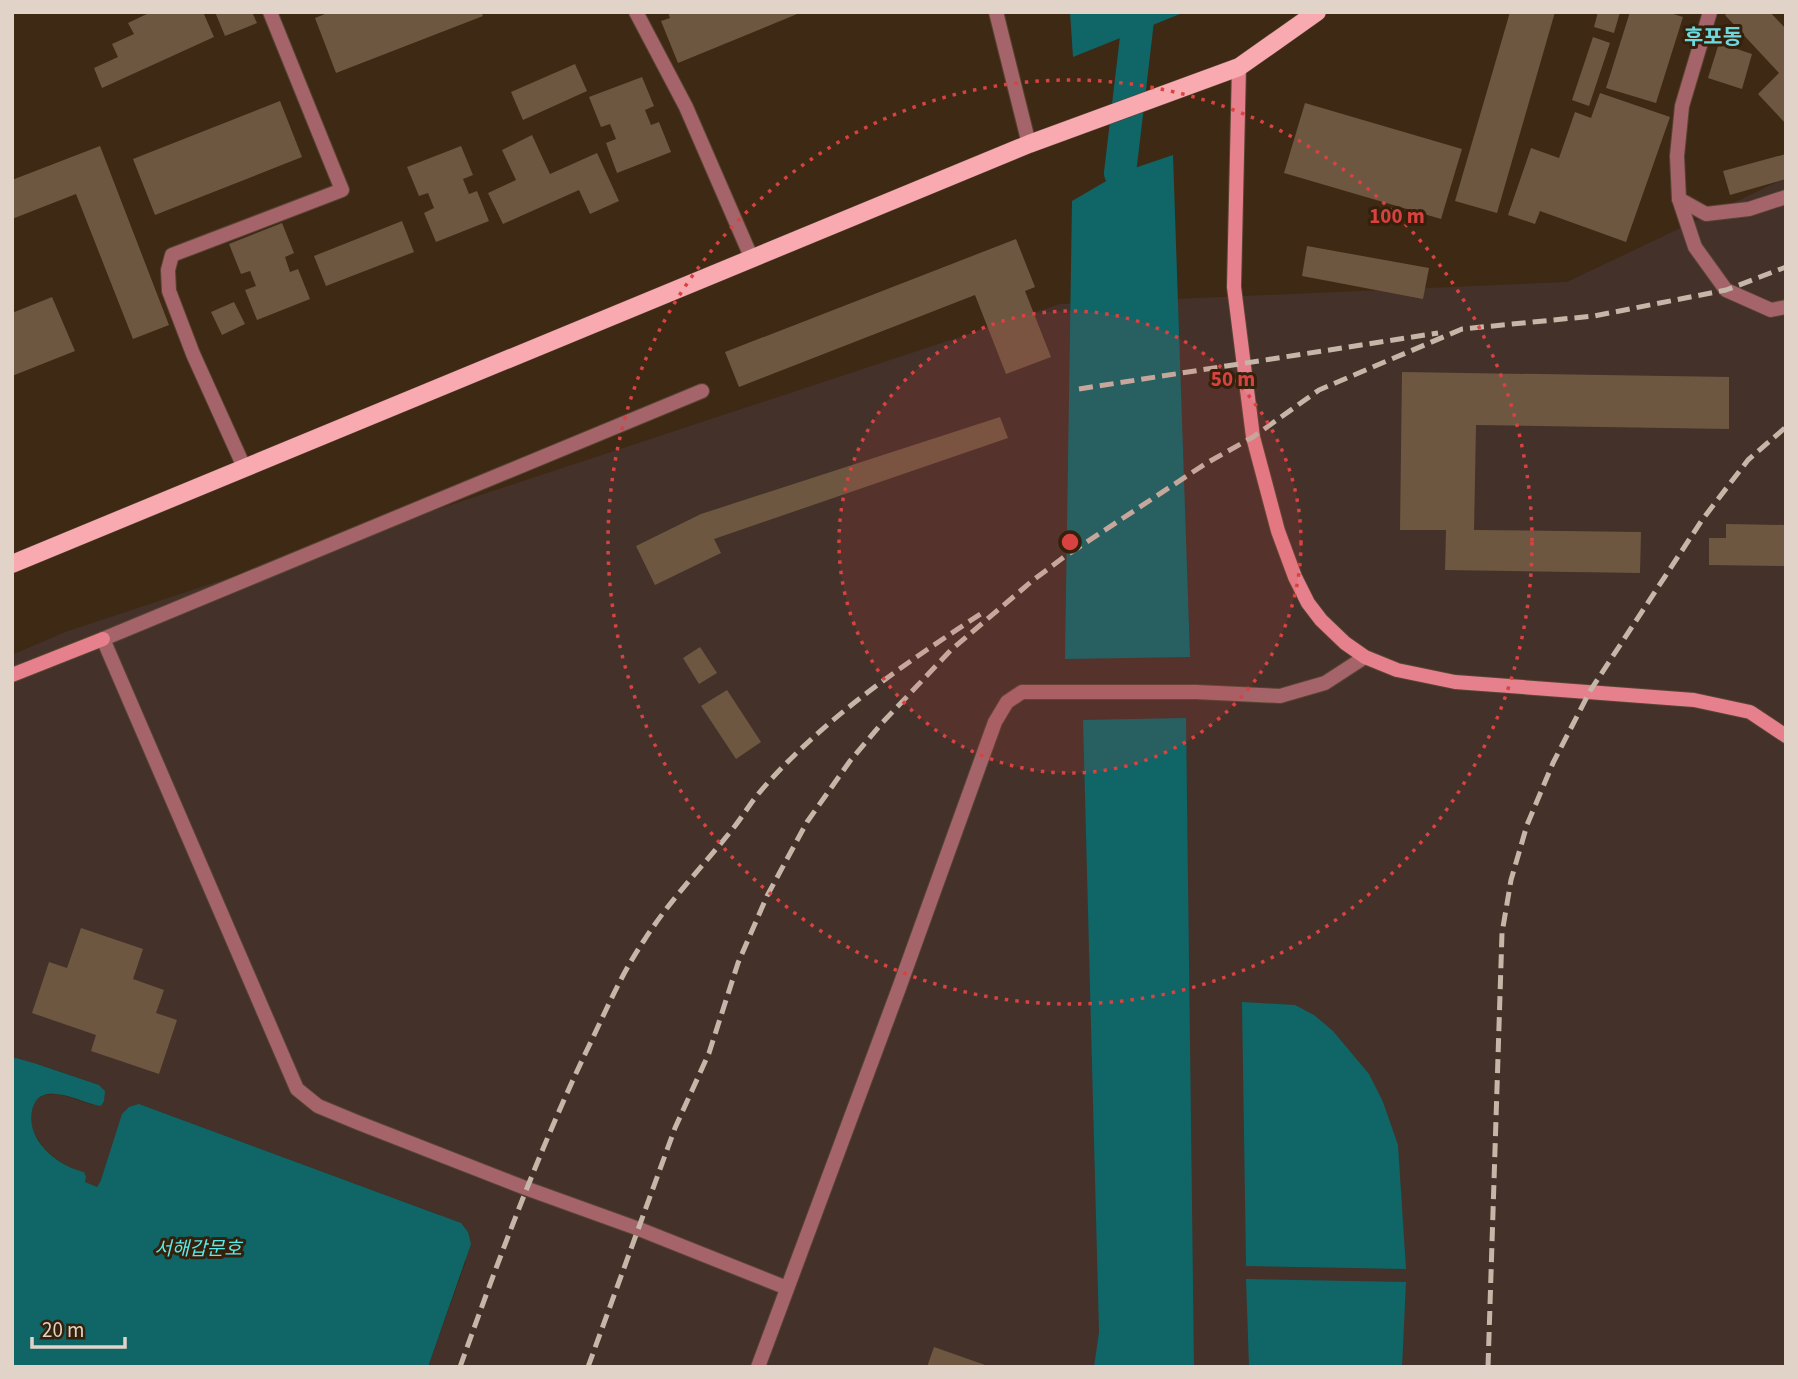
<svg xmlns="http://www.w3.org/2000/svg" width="1798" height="1379" font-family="'Source Sans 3','Noto Sans KR',sans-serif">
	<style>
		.industrial { fill: #44312a }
		.water { fill: #106566 }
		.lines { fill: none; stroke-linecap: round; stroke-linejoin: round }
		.canal { stroke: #106566; stroke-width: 32 }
		.building { fill: #6e5741 }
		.street-casing { stroke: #584431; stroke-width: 16 }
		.secondary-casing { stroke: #584431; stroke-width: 16 }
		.primary-casing { stroke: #584431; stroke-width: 19 }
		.street { stroke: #a4646a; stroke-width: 14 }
		.secondary { stroke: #e5808c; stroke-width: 14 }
		.primary { stroke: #f9aab1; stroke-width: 18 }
		.rail { stroke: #c5b6a8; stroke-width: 5; stroke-dasharray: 14 7; stroke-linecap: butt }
		.ring { fill: none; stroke: #d84240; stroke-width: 3.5; stroke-dasharray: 3.5 7 }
		.labels { text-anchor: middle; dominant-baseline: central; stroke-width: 6; stroke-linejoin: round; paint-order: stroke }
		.water-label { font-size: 19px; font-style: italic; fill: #59ebec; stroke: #34200b }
		.quarter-label { font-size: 21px; font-weight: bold; fill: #6cd9e0; stroke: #34200b }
		.centre { fill: #d84240; stroke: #34200b; stroke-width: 3.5 }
		.ring-label { font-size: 21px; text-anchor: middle; font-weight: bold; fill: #d84240; stroke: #34200b; stroke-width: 6; stroke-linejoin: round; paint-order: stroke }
	</style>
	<rect width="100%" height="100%" fill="#3e2915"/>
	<path class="industrial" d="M1786,178V1367H428L466,1261L440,1215L139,1104L97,1187L84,1182V1172L74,1170L56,1159L43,1147L31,1128V1113L34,1101L44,1095L59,1094L93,1105L105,1091L99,1085L38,1064L12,1059V655L65,632L1060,304L1567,282Z"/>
	<g class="water">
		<path d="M1070,12H1185L1073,57Z"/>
		<path d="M1173,155L1190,657L1065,659L1072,201L1120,173Z"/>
		<path d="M1186,718L1194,1367H1094L1099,1332L1083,720Z"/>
		<path d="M1242,1002L1295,1005L1314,1015L1333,1031L1369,1074L1383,1102L1398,1145L1406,1269L1246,1266Z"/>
		<path d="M16,1058L37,1064L99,1085L105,1091L104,1101L101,1106C83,1103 66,1092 48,1094C40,1095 35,1100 33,1107C23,1138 57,1166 84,1172L86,1177L85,1182L97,1187L101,1180L122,1114L129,1107L139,1104L461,1223L468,1232L471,1244L428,1367H12V1059Z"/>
		<path d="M1246,1279L1406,1282L1402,1367H1249Z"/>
	</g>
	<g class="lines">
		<path class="canal" d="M1120,173L1139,12"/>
	</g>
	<g class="building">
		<path d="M151,12H203L214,37L102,88L94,68L118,57L112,44L134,34L128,23Z"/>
		<path d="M215,12H252L257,23L225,36Z"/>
		<path d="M330,12H481L483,16L336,73L315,18Z"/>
		<path d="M668,12H802L678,63L661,21L670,18Z"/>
		<path d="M1510,12H1555L1497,213L1455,201Z"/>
		<path d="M1598,12H1620L1614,33L1594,27Z"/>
		<path d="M1630,12H1667L1683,17L1656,103L1606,88Z"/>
		<path d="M1728,12H1770L1786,29V124L1758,94L1779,73L1725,15Z"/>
		<path d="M1593,37L1610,43L1589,106L1572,100Z"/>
		<path d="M1719,43L1752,54L1742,89L1708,78Z"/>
		<path d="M575,64L587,91L523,120L511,92Z"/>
		<path d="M642,77L654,106L645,110L651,125L659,122L671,152L617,173L606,143L616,139L610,124L601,127L589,97Z"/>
		<path d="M1600,93L1670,117L1626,242L1540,211L1535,224L1508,215L1531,148L1559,158L1575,112L1591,118Z"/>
		<path d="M280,101L302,157L155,215L133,159Z"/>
		<path d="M1305,103L1462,149L1441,219L1284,173Z"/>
		<path d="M532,135L550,174L597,153L619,201L590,214L579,190L503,224L488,193L516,180L502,150Z"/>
		<path d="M100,146L169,325L133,339L76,194L12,219V180Z"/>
		<path d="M461,146L473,175L463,179L469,194L477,191L489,221L436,242L424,213L434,208L428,193L419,196L407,167Z"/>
		<path d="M1786,154V179L1730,195L1723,171Z"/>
		<path d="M402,221L414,252L326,286L314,256Z"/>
		<path d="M282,223L294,253L285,257L290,272L298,269L310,299L257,320L245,290L256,286L250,271L241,274L229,244Z"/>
		<path d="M1016,239L1035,287L1025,291L1051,357L1006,374L975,295L739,387L725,352Z"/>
		<path d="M1307,246L1429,268L1423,299L1302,276Z"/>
		<path d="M52,297L75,351L12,376V313Z"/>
		<path d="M234,302L245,324L222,335L211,312Z"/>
		<path d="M1402,372L1729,377V429L1476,425L1474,530L1641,532L1640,573L1445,570L1446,530H1400Z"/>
		<path d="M1000,417L1008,438L714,539L721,553L655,585L636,546L701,514Z"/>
		<path d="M1726,524L1786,525V566L1709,565V538H1726Z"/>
		<path d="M700,647L717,673L699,684L683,658Z"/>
		<path d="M727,690L761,742L736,759L701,706Z"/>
		<path d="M81,928L143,949L133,979L164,990L156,1013L177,1020L159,1074L91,1051L96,1035L32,1013L49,962L67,968Z"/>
		<path d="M934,1347L988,1366L987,1367H927Z"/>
	</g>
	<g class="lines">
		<defs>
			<g id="street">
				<path d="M636,12L686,107L752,259"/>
				<path d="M996,12L1029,144"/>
				<path d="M1710,12L1682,106L1677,156L1679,199L1695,247L1726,290L1771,310L1786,307"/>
				<path d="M1679,199L1706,214L1749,209L1786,197"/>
				<path d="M702,391L103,639L297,1089L318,1106L359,1123L528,1189L639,1229L787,1288"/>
				<path d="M244,467L193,354L169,291L168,270L172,255L342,190L270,12"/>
				<path d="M758,1367L899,988L995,722L1007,702L1022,692H1196L1280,696L1325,683L1365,657"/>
			</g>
			<g id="secondary">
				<path d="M1239,67L1234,287L1253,437L1278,531L1295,577L1308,603L1321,620L1345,643L1365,657L1397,670L1455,682L1694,700L1750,712L1786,736"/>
				<path d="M12,675L103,639"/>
			</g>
			<path id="primary" d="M12,564L1029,144L1239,67L1317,12"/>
		</defs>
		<use href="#street" class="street-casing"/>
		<use href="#secondary" class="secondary-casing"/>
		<use href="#primary" class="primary-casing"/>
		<use href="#street" class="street"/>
		<use href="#secondary" class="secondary"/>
		<use href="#primary" class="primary"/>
		<g class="rail">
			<path d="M1079,389L1438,333"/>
			<path d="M460,1367C498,1261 538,1153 586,1052C605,1013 621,974 645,939C670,900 702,867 731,831C741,819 749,805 759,793C821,720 903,665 982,613"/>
			<path d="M588,1367L675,1128L709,1053L738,963L767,896L807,822L850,761L882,723L951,650L1032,581L1064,557L1205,464L1253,437L1319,390L1462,329L1594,316L1726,290L1786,267"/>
			<path d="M1488,1367L1502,933L1511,880L1527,825L1553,763L1590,691L1702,520L1748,460L1786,427"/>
		</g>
	</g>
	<circle cx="1070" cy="542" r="231" fill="#d84240" fill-opacity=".12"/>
	<g class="ring">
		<circle cx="1070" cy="542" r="231"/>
		<circle cx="1070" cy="542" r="462"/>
	</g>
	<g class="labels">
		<g class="water-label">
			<text x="198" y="1249">서해갑문호</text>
		</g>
		<g class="quarter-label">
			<text x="1713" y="37">후포동</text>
		</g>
	</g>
	<circle cx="1070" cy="542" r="10" class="centre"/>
	<g class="ring-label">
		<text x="1397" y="223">100 m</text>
		<text x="1233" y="386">50 m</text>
	</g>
	<rect width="1798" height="1379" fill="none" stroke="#e1d3c7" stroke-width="28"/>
	<path d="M32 1337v10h93v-10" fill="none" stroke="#e1d3c7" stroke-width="3.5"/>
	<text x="42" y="1337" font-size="21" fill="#e1d3c7" stroke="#34200b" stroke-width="5" paint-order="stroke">20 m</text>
</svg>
